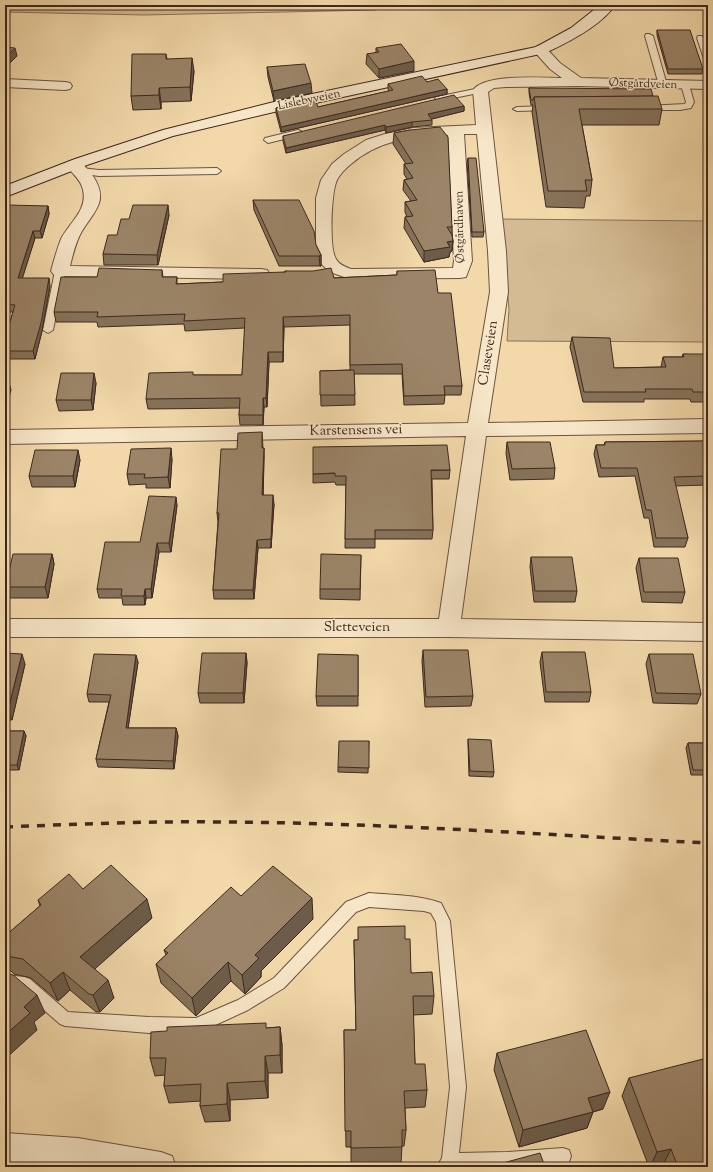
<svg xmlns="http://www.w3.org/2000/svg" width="713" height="1172" font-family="'Sorts Mill Goudy',serif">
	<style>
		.green { fill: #d4bb93; stroke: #88725a }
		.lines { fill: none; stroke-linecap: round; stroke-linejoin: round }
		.lane-casing { stroke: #6a5442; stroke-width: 2 }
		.street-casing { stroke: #6a5442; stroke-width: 2 }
		.secondary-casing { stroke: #3c2820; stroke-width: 2 }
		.lane { fill: #f7e6c8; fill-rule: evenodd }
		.street { fill: #f7e6c8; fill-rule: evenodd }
		.secondary { fill: #f7e6c8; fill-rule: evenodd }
		.rail { stroke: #3c2820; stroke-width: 3.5; stroke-dasharray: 8 8; stroke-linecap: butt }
		.wall { fill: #857259; stroke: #3c2820 }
		.shaded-wall { fill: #6c5c49; stroke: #3c2820 }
		.building { fill: #9b8468; stroke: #3c2820 }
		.labels { text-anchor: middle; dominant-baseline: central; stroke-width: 3; stroke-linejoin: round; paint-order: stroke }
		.far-street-label { font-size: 12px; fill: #3c2820; stroke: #f7e6c8 }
		.street-label { font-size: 14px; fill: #3c2820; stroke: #f7e6c8 }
	</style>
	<rect width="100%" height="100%" fill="#f3d9aa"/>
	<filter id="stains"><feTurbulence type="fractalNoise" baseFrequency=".005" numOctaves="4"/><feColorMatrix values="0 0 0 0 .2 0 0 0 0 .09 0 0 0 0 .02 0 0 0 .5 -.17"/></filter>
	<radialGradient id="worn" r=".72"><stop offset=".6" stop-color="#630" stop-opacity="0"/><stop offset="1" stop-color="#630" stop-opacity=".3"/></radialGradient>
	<g class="green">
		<path d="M5,5H393L375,10L144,15L5,12Z"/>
		<path d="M501,219L708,221V342L507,341L509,309Z"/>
	</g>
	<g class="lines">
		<defs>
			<g id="lane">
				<path d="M646,34H649L653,36L667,85L666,87H663L659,85L645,36Z"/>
				<path d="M698,36H701L705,38L708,47V61L704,59L697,38Z"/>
				<path d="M682,83H685L689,85L694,102L691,108L680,110H646L642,108L646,106L685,104L686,102L681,85Z"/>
				<path d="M480,88L484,90L483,92L439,101L435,99L436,97Z"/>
				<path d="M548,106L552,108L551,110L517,111L513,109L517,107Z"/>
				<path d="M298,130L301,131L302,133L301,135L268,143L264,140L265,138Z"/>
				<path d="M81,168L99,170L217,168L221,171L217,174L99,176L78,173L77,171Z"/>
				<path d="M60,268L65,271L53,330L48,333L43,330L55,271Z"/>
				<path d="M369,893C393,895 418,895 441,903L450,921L466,1087L459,1153L507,1152L563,1148L569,1150L571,1156L569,1162L563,1164L525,1167H437L442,1158L450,1087L436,922L431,913L424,911L369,907L356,912L284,988L248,1010L196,1034L149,1033L65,1026L60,1024L22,991L5,989V975L25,977L30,979L68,1012L149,1017L196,1018L238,1000L274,978L346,902Z"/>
			</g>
			<g id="street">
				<path d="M540,46L545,47L560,63L581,78L708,81V89L578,86L506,87L494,88L488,92L506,251L508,292L488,423L708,419V433L486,436L461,619L708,623V641L449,637H5V619H439L466,436L5,444V430L468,423L490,292L488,251L477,134H464L472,261L466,277L460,278L350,279L330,272L319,262L316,251V198L321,180L332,164L344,154L366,140L385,134L413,128L476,125L473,90C485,73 542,78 562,78L550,69L533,50L535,47ZM448,135L454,261L453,268L351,269C346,267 339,265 336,259C329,248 331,193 337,180C340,174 345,169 351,164C379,140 413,136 448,135Z"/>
				<path d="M5,79L65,82L70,83L72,86L70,89L65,90L5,87Z"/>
				<path d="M74,160C82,162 88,169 93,176C109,201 95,210 82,231C76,241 73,254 70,266L261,269L267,270L270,274L267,278L261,279L60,276L54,275L51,271C54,260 57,249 61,239C69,223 88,210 83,190C81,179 72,174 66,165L68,162Z"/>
				<path d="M5,1133L78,1138L161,1152L172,1156L176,1167H62L5,1163Z"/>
			</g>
			<path id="secondary" d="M600,5H615C601,26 567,43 545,53L274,112L173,136L87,165L5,197V186L75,159L163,130L274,102L536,47L571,28Z"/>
		</defs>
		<use href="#lane" class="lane-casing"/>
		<use href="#street" class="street-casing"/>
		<use href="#secondary" class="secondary-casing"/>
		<use href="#lane" class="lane"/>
		<use href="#street" class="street"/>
		<use href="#secondary" class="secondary"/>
		<path class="rail" d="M5,827C78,824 151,821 224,822C386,823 547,835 708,843"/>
	</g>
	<g class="wall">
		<path d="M657,30L703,69L702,74H668L657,35Z"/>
		<path d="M376,48L414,71L379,78L366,64L367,54L376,53Z"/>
		<path d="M166,54L167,59L194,71L191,101L161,102V109L133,110L131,96Z"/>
		<path d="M267,67L312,93L274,101L268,77Z"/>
		<path d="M427,82L447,89V94L281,132L276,113V108L318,107L389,91L388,89V84Z"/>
		<path d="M529,88L653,96L662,109L659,125H582L592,180L590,196H586L584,208L546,207L532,112L533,105H531L529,93Z"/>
		<path d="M464,106V111L431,119L432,120V125L412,127L386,133L385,130L286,153L283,141V136Z"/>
		<path d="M410,130L452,227V234L453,241L452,251L450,252L449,257L424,262L404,228L405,217H407L405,212V202L411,201L403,190L404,180L407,179L404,174V164H406L393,144L394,133Z"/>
		<path d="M468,158L484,232L483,237H472L467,163Z"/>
		<path d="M253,200L316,245L321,255V266H279L254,210Z"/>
		<path d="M48,206L49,214L42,238H35L22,278L50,286L42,331L35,359H5V339L13,312H5V214Z"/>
		<path d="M169,215L158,265H104L103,254L129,219Z"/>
		<path d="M162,270L163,277H177V284L223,282L285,272V271L334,278L397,275V271L438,293L462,386L461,395H445L444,404L404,405L402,374H354L355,405L321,406L320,371L350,370V325L284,327L283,362H269L267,407H264L263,425H240L239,415L240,408L148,409L146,399L194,375H242L245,328L185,331L184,324L98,327L97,322H56L54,312L97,277Z"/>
		<path d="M572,337L614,368L661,367L663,357H682L683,354L708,356V402H691L690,399H644V402H583L570,347Z"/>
		<path d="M96,383L93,410L59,411L56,400Z"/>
		<path d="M262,432L263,448L264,457L263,495L274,504L271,548H258L254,599H214L213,590L218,522L217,513L237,449Z"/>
		<path d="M708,441V485L675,486L688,538L685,547H654L649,518H644L635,476L599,477L594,454L596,445H604L605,442Z"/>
		<path d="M507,442L555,468L554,479L510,480L506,453Z"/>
		<path d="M172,459L170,488H146V484L129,485L127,474Z"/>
		<path d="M80,460L75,487H32L29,476Z"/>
		<path d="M450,470L449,479H432L433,530L432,539H375V548H345L346,485H336L335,482L313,483V474Z"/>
		<path d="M177,505L171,552H159L152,598H146L145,605H123L122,598H99L97,589L140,542Z"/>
		<path d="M52,554L54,564L48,598H8L5,587Z"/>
		<path d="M361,555L360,600L320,599V589Z"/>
		<path d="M531,557L577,591L575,602H534L530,567Z"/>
		<path d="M639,558L685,592L682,603L642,602L636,568Z"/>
		<path d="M423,650L473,696L471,706L425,707L422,661Z"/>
		<path d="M542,652L591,692L589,702H545L540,662Z"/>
		<path d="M5,653L25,664L12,720H5Z"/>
		<path d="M246,653L247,663L244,703H200L198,693Z"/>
		<path d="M649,654L701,694L697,704L653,703L646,664Z"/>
		<path d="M358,655V706H317L316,696Z"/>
		<path d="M138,662L128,728H176L178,736L174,769L98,767L96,759L109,702H89L87,694Z"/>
		<path d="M5,731H24L26,736L19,770H5Z"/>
		<path d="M468,739L494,772L493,777L469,776L468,744Z"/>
		<path d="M369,741L368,773L338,772V767Z"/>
		<path d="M688,743H708V775H691L686,748Z"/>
		<path d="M83,889L152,918L94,969L114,998L100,1012H96L70,990L58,1001L31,978L14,974L5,965V936L40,906L38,900Z"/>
		<path d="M241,896L313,919L261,971V977L245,994L231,981L196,1016L161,983L156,964L166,955L164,950Z"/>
		<path d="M405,939L411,973L434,996L432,1014L413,1015L415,1064L427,1090L425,1107L405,1108L406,1130L404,1146H402L401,1163L351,1164V1147H346L344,1030H356L354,940Z"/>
		<path d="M280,1027L282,1045V1073H268V1098L230,1100V1121L205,1122L200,1106L201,1101L169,1103L164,1086L165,1075L155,1076L150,1058L266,1028Z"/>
		<path d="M497,1053L603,1109L593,1112L587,1128L519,1147L494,1070Z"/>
		<path d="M629,1078L708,1167H663V1165L654,1167H649L622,1096Z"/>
	</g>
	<g class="shaded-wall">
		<path d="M15,48L17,56L5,68V58Z"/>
		<path d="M192,58L194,71L191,101L190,87Z"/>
		<path d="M414,61V71L379,78V69Z"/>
		<path d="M311,83L312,93L274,101L273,91Z"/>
		<path d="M159,88L161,102V109L159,95Z"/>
		<path d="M447,89V94L281,132V127Z"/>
		<path d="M464,106V111L428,120V114Z"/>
		<path d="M412,122V127L386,133V127Z"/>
		<path d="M385,125V130L286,153V148Z"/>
		<path d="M168,205L169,215L158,265L157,255Z"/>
		<path d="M48,206L49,214L42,238L40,231Z"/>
		<path d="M33,231L35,238L20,286L18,278Z"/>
		<path d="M453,241L452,251L450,252L449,257L424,262V251L447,242Z"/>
		<path d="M321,255V266H320L319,256Z"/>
		<path d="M49,278L50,286L42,331L35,359L33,351Z"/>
		<path d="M283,317L284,327L283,362Z"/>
		<path d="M268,352L269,362L267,407L266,398Z"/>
		<path d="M94,373L96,383L93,410L91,400Z"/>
		<path d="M8,379L11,390L5,412V391Z"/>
		<path d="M263,398L264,407L263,425Z"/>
		<path d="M171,448L172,459L170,488L168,477Z"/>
		<path d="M264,448V457L263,504L262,495Z"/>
		<path d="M78,450L80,460L75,487L73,476Z"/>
		<path d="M273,495L274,504L271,548V539Z"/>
		<path d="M176,497L177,505L171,552L169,543Z"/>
		<path d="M257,540L258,548L254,599L253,590Z"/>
		<path d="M157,543L159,552L152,598L151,589Z"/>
		<path d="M52,554L54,564L48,598L45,587Z"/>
		<path d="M145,589L146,598L145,605L144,596Z"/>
		<path d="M246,653L247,663L244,703L243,693Z"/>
		<path d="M22,654L25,664L12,720L8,710Z"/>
		<path d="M136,655L138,662L127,735L126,728Z"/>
		<path d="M176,728L178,736L174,769L173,761Z"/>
		<path d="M24,731L26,736L19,770L17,765Z"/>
		<path d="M312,898L313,919L261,971V977L245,994L242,975L255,955Z"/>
		<path d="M147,899L152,918L87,976L80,957Z"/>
		<path d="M228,962L231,981L196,1016L192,998Z"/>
		<path d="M63,972L70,990L58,1001L50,983Z"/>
		<path d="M108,980L114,998L100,1012L93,995Z"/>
		<path d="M37,995L45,1013L34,1022L37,1030L5,1059V1035L24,1007Z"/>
		<path d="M280,1027L282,1045V1073L280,1055Z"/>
		<path d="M265,1056L268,1073V1098L265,1081Z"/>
		<path d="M227,1083L230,1100V1121L227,1104Z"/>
		<path d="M5,1085L10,1095L5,1100Z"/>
		<path d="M610,1092L603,1109L582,1115L588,1098Z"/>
		<path d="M593,1112L587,1128L519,1147L523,1130Z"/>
		<path d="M671,1149L663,1165L654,1167H650L657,1152Z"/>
		<path d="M708,1165V1167H700Z"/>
	</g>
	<g class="building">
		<path d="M657,30H690L703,69H668Z"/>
		<path d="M401,44L414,61L379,69L367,54L379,52L376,48Z"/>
		<path d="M5,47L15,48L5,58Z"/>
		<path d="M132,54H166V59L192,58L190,87L159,88V95L131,96Z"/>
		<path d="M305,64L311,83L273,91L267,67Z"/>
		<path d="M422,76L427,82L438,79L447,89L281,127L276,108L315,99L318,107L393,90L388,84Z"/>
		<path d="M529,88L651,89L653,96L534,97L533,100H531Z"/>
		<path d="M454,95L464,106L428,114L432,120L412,122L386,127L385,125L286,148L283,136Z"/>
		<path d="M658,96L662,109H579L592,180H585L587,191H548L534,97Z"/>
		<path d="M440,127L448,137L452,227H447L452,235L453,241L447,242L450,247L424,251L405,217L413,216L405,202L417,200L404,180L413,178L404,164L413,163L394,133L410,130Z"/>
		<path d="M468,158H476L484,232H472Z"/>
		<path d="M253,200H299L314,231L316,245L321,255L319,256H279Z"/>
		<path d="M8,205L48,206L40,231H33L18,278H49L41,323L33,351H5V339L15,305L5,304V214Z"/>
		<path d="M133,205H168L157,255L103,254L108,235H117L121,219H129Z"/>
		<path d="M99,268L162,270V277H177L176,284L223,282V274L286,272L285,271H313L331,268L334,278L397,275V271L435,270L438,293H451L462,386H444L445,395L404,396L402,364L350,365V315L283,317V352H268L266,398H263V415H239L240,398L146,399L149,373L193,372V375H242L245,318L184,321L185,314L97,317L98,312H54L61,277H97Z"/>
		<path d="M572,337L610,338L614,368L666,367L663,357H684L683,354H707L708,356V392H693L692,389H645L646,392H584Z"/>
		<path d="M354,370L355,395H320V371Z"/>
		<path d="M61,373H94L91,400H56Z"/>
		<path d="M5,379H8L5,391Z"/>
		<path d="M262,432V448H264L262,495H273L271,539L257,540L253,590H213L219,513H217L221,449H237L238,433Z"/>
		<path d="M708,441V476L674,477L688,538H656L651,510H646L637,468H601L596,445H605V442Z"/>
		<path d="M507,442H550L555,468L512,469Z"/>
		<path d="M447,445L450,470H431L433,530H375V539H345L346,476H335V473L313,474V447Z"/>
		<path d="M171,448L168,477L144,478L145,474H127L131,449Z"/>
		<path d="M35,450H78L73,476H29Z"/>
		<path d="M149,496L176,497L169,543H157L151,589H145L144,596H121L122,589H97L105,542H140Z"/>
		<path d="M13,554H52L45,587H5Z"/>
		<path d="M321,554L361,555L360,589H320Z"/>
		<path d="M531,557H572L577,591H535Z"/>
		<path d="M639,558H678L685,592H644Z"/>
		<path d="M423,650H468L473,696L426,697Z"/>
		<path d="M542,652H585L591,692H546Z"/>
		<path d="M5,653L22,654L8,710H5Z"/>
		<path d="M202,653H246L243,693H198Z"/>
		<path d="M94,654L136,655L126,728H176L173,761L96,759L111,695L87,694Z"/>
		<path d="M318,654L358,655V696H316Z"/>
		<path d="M649,654H693L701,694L656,693Z"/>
		<path d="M5,731H24L17,765H5Z"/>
		<path d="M468,739L491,740L494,772L470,771Z"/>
		<path d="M339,741H369V768L338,767Z"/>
		<path d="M688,743H708V770H693Z"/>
		<path d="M111,865L147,899L80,957L108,980L93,995L89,994L63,972L50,983L23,959L6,956L5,955V936L41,905L38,900L69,874L83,889Z"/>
		<path d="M273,866L312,898L255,955L259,958L242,975L228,962L192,998L156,964L168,953L164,950L231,887L241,896Z"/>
		<path d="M405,926V939H410L411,973L432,972L434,996H413L415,1064H425L427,1090L404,1091L406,1130H402V1147L351,1148V1131H345L344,1030H356L354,940H358V927Z"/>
		<path d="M5,973L13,975L37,995L24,1007L30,1013L5,1035Z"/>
		<path d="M266,1023V1028L280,1027V1055L265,1056V1081L227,1083V1104L200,1106L201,1084L164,1086L166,1058H150L151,1032L167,1031V1027Z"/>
		<path d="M586,1030L610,1092L588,1098L593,1112L523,1130L497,1053Z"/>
		<path d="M703,1059L708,1072V1165L700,1167H678L671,1149L657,1152L629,1078Z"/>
		<path d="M540,1153L545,1167H488Z"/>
	</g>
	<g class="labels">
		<g class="far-street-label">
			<text transform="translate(643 84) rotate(2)">Østgårdveien</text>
			<text transform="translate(309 100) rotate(-12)">Lislebyveien</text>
			<text transform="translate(460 227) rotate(-91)">Østgårdhaven</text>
		</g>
		<g class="street-label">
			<text transform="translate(489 353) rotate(-81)">Claseveien</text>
			<text transform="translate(356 431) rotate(-1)">Karstensens vei</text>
			<text x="357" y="628">Sletteveien</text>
		</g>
	</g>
	<rect width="713" height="1172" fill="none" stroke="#f3d9aa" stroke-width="20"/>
	<rect x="6" y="6" width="701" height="1160" fill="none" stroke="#3c2820" stroke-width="2"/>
	<rect x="10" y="10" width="693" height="1152" fill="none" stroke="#3c2820"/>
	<rect width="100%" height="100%" filter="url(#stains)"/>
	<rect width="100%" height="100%" fill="url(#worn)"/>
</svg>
